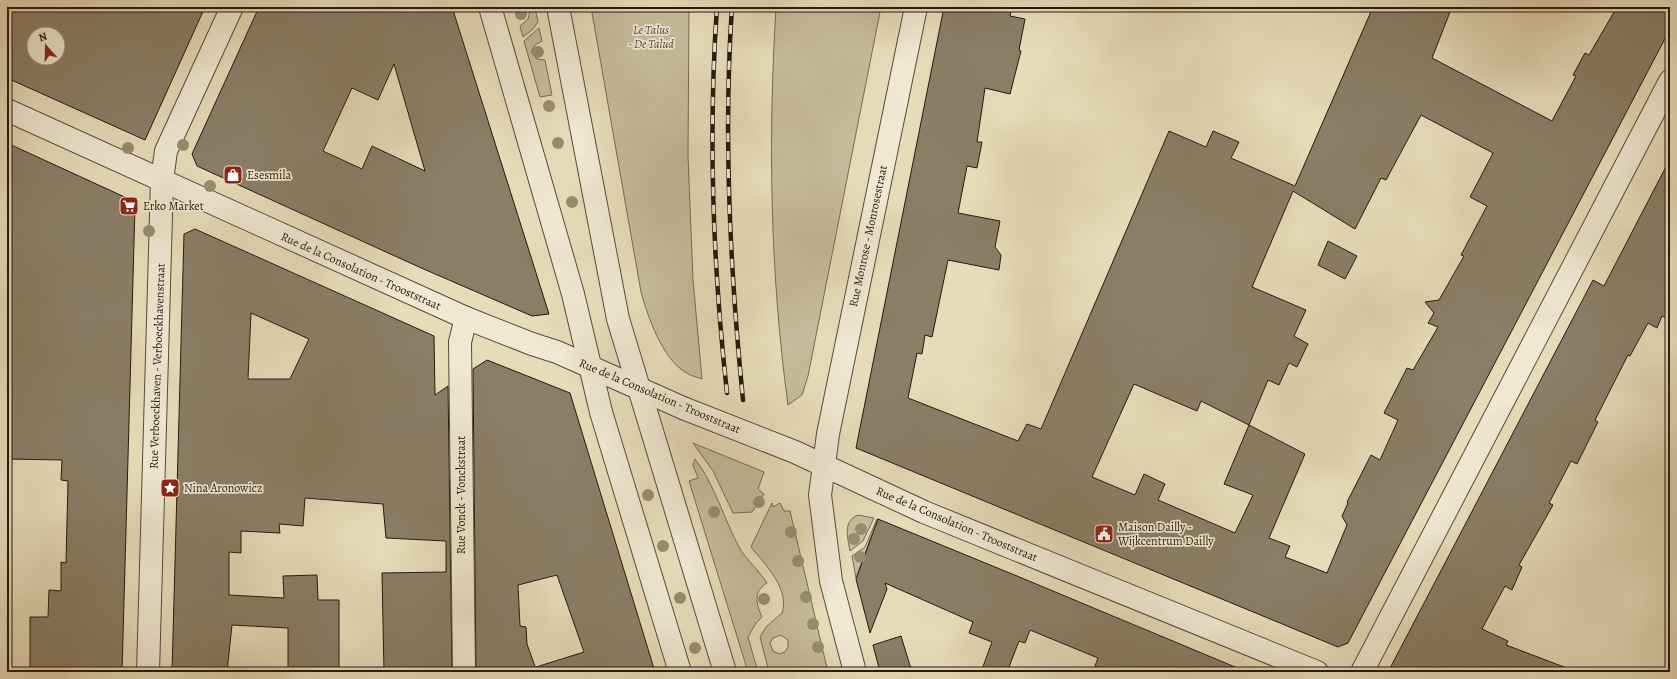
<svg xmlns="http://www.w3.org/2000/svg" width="1677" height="679" font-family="Alegreya,serif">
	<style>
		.green { fill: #c6bb9d; stroke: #766a55; fill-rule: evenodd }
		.building { fill: #8a7e67; stroke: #25190d; fill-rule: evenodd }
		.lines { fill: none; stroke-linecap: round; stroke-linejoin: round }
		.minor-casing { stroke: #564a38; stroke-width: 24 }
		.minor { stroke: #efe8d2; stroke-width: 22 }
		.rail-casing { stroke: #25190d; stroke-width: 4.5 }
		.rail { stroke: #efe8d2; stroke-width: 3; stroke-dasharray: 9; stroke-linecap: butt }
		.tree { fill: #978c72 }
		.labels { text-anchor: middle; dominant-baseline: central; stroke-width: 3.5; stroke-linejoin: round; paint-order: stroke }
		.park-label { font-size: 12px; font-style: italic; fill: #554a38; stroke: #efe8d2 }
		.poi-label { font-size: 12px; fill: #25190d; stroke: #efe8d2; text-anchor: start }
		.street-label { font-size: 12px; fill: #25190d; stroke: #efe8d2 }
	</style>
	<rect width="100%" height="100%" fill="#e7dcba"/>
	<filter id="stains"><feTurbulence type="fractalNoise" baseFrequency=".005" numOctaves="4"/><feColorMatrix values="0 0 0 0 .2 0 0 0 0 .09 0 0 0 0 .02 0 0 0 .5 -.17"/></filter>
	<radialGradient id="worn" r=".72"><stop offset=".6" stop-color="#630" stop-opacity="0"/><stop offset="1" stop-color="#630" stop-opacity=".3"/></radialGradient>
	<g class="green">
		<path d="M531,7H535L538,22L532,30L523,37L520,26L528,19Z"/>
		<path d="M591,7H689L688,156L693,280L702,379C697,377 690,376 685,372C662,358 648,317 641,292Z"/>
		<path d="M776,7H881L808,376L802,395L788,405C770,273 768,140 776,7Z"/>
		<path d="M539,28L542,41L535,45L531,52L537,59L545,60L552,95L540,97L524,41Z"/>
		<path d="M693,443L764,472L758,489L764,494L752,512L733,513L713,471Z"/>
		<path d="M695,459C714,483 724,519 739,547C746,560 759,570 767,583C753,591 756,604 762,617L756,623L748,637L758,672H748L689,481L698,478L693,465Z"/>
		<path d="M772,503L773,507L780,503L784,511H790L828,672H769L760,637L766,627L782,613C790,588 765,565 751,547ZM781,635L788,640V647L785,652L779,654L773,651L770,643L773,638Z"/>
		<path d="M858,515L874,518L863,541L850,551C848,539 842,521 858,515Z"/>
		<path d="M877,519H878L856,578L852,556L865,547Z"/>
	</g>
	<g class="building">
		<path d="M7,7H205L145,140L7,78ZM34,34H58V58H34Z"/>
		<path d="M259,7H452L549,314L532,316L419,267L197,166L192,154ZM394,64L425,171L372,146L362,169L323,151L352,88L378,100Z"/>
		<path d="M944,7H1012L1010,16L1025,19L1019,50L1021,51L1010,94L985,88L977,142H982L977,168L967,166L958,213L1000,221L995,247L1001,255L999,270L948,260L932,337L925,335L922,354L917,353L908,398L1018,441L1027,424L1041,429L1169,131L1206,147L1213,131L1239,142L1231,158L1295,186L1373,7H1452L1432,58L1552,121L1576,76L1573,75L1585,53L1589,55L1617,7H1670V29L1348,643L1338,647L856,448ZM1421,115L1493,153L1470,197L1487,206L1461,255L1464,256L1439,300L1425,302L1434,313L1428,323L1438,327L1413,370L1407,368L1384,413L1398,420L1380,460L1371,455L1347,502L1348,503L1342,516L1347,525L1327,573L1285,557L1290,546L1269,538L1305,454L1249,425L1268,380L1279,385L1289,363L1297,367L1308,344L1294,336L1306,310L1252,287L1293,191L1355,229L1381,178L1386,180ZM1134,384L1197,411L1201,401L1249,425L1224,484L1253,495L1235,533L1158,500L1165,484L1144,474L1135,495L1092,477Z"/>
		<path d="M7,143L129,199L135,207L122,672H30V617H48L49,590L61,591V562L66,563L68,481L61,480L62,460L7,459Z"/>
		<path d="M1670,159V320L1662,316L1657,328L1648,323L1630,356L1628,355L1595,420L1598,422L1577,464L1571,461L1549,503L1553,505L1519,565L1522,567L1512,590L1505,586L1482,629L1508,641L1506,645L1572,670V672H1388L1593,280L1604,286Z"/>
		<path d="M195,229L434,336L435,395L448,386L452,672H384L382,573L446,572V541L386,538L383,504L305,498L303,526L279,524L280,533L241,531V553L229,552V595L284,598L283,576L317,575L318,600H339V672H288V628L232,625L227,672H172L184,234ZM251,313L309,339L290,379H248Z"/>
		<path d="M1328,241L1357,256L1345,279L1318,265Z"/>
		<path d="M487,360L570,393L655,672H537L536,667L584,652L557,575L518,585L520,626L526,627L527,644L537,672H476L473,369Z"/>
		<path d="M878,519L1017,576L1247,672H1109L1095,666L1098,658L1030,630L1025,643L1019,641L1007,672H981L992,642L969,633L973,622L885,583L887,589L870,633L856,579Z"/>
		<path d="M901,636L912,672H880L873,645Z"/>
	</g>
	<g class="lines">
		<defs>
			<g id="minor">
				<path d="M490,7L573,294L601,412L680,672"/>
				<path d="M558,7L618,319L725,672"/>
				<path d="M7,110L466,318L532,344L557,352L683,408L795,452L924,512L1317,672"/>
				<path d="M148,672L162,180L166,151L232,7"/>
				<path d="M464,672L460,342L466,318"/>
				<path d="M855,672L831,581L820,495L828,434L916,7"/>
				<path d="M1362,672L1670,81"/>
			</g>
		</defs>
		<use href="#minor" class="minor-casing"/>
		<use href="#minor" class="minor"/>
		<defs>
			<g id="rail">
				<path d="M717,7C708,135 713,266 727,393"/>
				<path d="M732,7C723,138 730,270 743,400"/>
			</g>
		</defs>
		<use href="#rail" class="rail-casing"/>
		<use href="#rail" class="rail"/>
	</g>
	<g class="tree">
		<circle cx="521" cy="14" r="6"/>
		<circle cx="538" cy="52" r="6"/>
		<circle cx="549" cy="106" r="6"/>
		<circle cx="558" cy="143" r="6"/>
		<circle cx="183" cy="145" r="6"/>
		<circle cx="128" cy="148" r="6"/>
		<circle cx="210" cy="186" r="6"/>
		<circle cx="572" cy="202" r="6"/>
		<circle cx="149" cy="231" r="6"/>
		<circle cx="648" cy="495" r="6"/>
		<circle cx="759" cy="502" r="6"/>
		<circle cx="714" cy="512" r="6"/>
		<circle cx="861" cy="529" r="6"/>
		<circle cx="791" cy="532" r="6"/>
		<circle cx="854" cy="539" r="6"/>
		<circle cx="663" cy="546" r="6"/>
		<circle cx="860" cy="557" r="6"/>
		<circle cx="798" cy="561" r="6"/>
		<circle cx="806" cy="597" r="6"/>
		<circle cx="680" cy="598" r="6"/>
		<circle cx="764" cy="599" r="6"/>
		<circle cx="813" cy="624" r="6"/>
		<circle cx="818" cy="647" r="6"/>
		<circle cx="695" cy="648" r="6"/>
	</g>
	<defs>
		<symbol id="shop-square" viewBox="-11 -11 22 22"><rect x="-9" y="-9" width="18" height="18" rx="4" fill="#8f2418" stroke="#efe8d2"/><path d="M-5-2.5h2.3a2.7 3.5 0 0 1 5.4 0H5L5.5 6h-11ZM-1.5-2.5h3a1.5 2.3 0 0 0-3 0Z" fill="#fff"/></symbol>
		<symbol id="supermarket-square" viewBox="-11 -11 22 22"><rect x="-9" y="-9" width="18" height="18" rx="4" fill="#8f2418" stroke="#efe8d2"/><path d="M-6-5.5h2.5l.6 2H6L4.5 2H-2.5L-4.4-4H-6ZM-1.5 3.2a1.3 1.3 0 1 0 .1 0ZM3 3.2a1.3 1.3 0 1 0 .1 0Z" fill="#fff"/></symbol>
		<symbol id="sight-square" viewBox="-11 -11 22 22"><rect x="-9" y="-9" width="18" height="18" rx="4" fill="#8f2418" stroke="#efe8d2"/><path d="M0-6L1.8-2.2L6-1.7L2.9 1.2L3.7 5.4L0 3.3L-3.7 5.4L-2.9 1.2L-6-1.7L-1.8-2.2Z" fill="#fff"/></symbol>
		<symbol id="civic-square" viewBox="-11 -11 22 22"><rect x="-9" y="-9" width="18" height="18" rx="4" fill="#8f2418" stroke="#efe8d2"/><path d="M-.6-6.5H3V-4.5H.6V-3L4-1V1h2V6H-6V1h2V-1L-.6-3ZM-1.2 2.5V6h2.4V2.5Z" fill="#fff"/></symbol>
	</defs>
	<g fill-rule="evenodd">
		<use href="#shop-square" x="222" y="164" width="22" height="22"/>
		<use href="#supermarket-square" x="118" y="195" width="22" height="22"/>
		<use href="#sight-square" x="159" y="477" width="22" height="22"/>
		<use href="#civic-square" x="1093" y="523" width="22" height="22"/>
	</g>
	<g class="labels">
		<g class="park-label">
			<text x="651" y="30">Le Talus<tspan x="651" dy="14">- De Talud</tspan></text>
		</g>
		<g class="poi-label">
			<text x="247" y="175">Esesmila</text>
			<text x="143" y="206">Erko Market</text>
			<text x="184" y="488">Nina Aronowicz</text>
			<text x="1118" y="527">Maison Dailly -<tspan x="1118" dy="14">Wijkcentrum Dailly</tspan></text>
		</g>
		<g class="street-label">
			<text transform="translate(868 236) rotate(-78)">Rue Monrose - Monrosestraat</text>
			<text transform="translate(361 271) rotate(24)">Rue de la Consolation - Trooststraat</text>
			<text transform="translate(157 366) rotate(-88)">Rue Verboeckhaven - Verboeckhavenstraat</text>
			<text transform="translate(660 396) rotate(23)">Rue de la Consolation - Trooststraat</text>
			<text transform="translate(461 495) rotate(-90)">Rue Vonck - Vonckstraat</text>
			<text transform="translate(957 524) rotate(23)">Rue de la Consolation - Trooststraat</text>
		</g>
	</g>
	<rect width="1677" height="679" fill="none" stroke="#e7dcba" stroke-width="24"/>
	<rect x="8" y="8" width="1661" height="663" fill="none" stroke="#25190d" stroke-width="2"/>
	<rect x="12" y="12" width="1653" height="655" fill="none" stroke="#25190d"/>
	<g transform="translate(46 46) rotate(340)"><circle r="19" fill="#efe8d2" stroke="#9e9583"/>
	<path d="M0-3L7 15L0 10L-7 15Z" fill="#8f2418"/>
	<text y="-6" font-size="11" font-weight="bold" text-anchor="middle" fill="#25190d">N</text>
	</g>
	<rect width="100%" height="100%" filter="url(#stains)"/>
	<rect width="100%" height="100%" fill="url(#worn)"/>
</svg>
